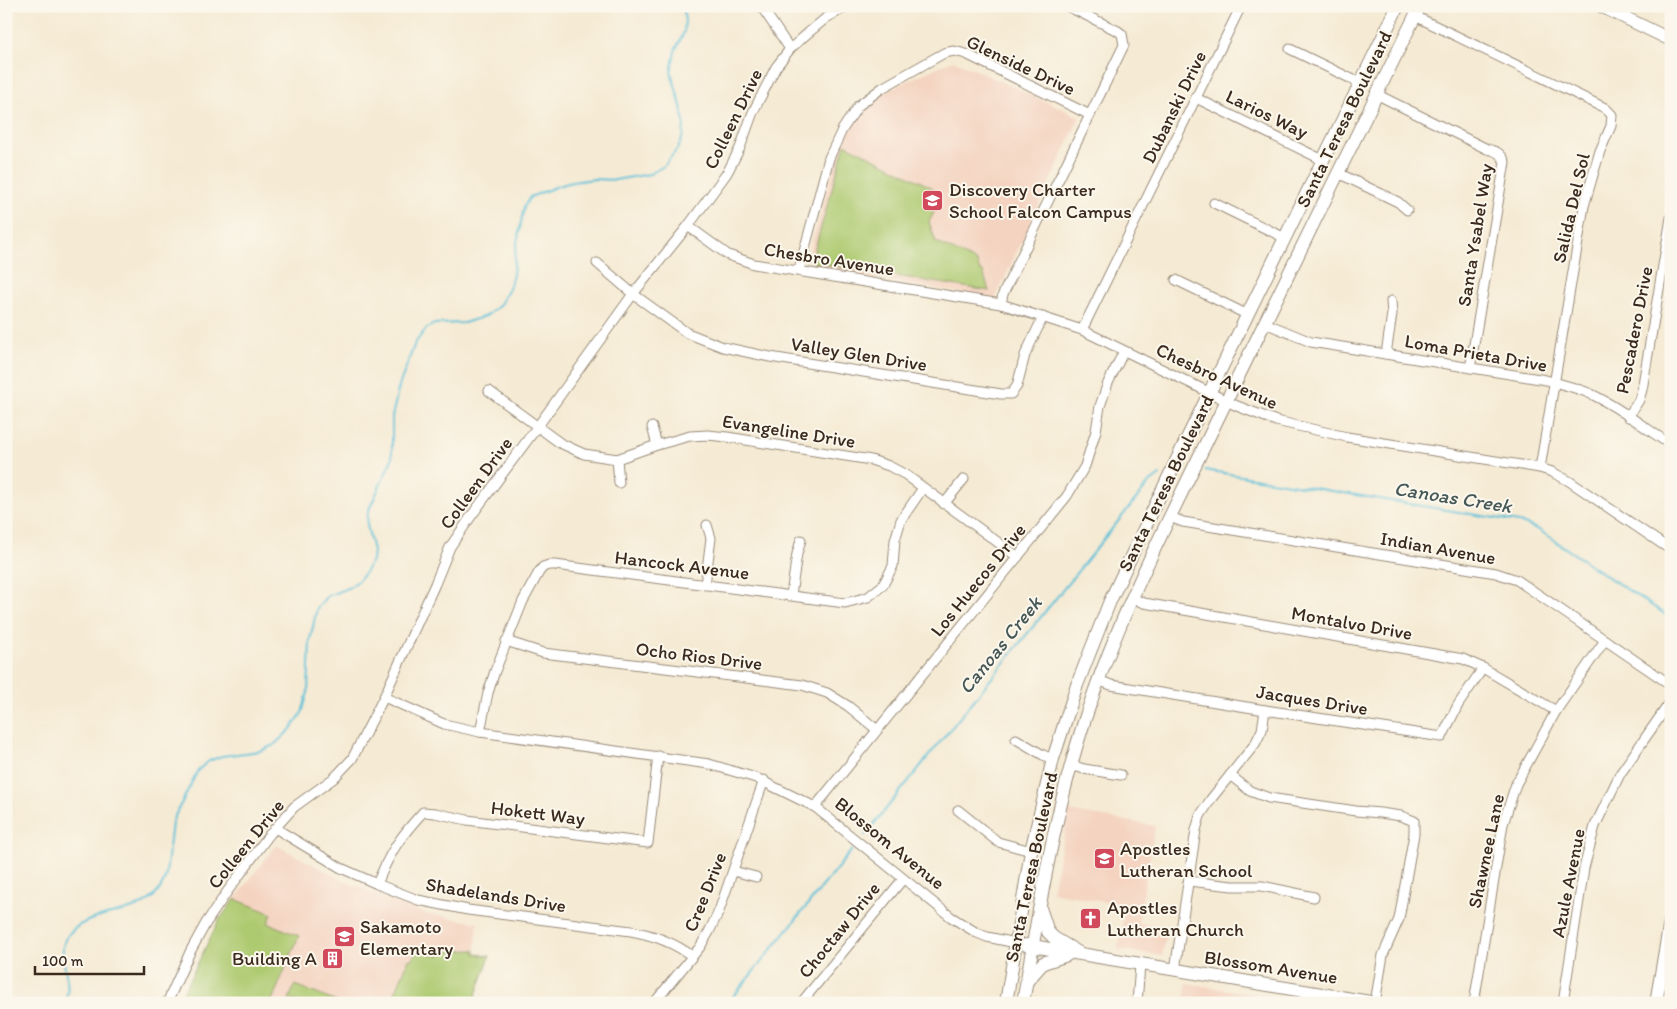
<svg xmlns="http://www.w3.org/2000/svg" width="1677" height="1009" font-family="Itim,sans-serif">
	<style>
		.built { fill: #f4d3c0 }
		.green { fill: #aeca71; stroke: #747a48 }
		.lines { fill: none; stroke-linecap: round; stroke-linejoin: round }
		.stream { stroke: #5bc0d9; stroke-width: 2 }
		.street-casing { stroke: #988a78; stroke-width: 11 }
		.secondary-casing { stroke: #988a78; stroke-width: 14 }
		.street { stroke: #fff; stroke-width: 9 }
		.secondary { stroke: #fff; stroke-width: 12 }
		.labels { text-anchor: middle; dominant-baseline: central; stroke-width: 4; stroke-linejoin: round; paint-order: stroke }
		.street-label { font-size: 19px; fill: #3b2a1e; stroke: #fbf7ec }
		.poi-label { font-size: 19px; fill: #3b2a1e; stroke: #fbf7ec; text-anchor: start }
		.water-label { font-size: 20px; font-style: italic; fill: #455756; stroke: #fbf7ec }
	</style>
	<rect width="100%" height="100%" fill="#fbf7ec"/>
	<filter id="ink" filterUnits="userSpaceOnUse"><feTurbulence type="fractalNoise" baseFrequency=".02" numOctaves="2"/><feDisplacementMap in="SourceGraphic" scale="10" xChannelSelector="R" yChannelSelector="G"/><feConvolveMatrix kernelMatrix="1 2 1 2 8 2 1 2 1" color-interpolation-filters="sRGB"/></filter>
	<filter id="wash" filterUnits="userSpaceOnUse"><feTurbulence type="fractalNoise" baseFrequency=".0096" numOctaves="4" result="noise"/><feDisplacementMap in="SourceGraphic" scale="20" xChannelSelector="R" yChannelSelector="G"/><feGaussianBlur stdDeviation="1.12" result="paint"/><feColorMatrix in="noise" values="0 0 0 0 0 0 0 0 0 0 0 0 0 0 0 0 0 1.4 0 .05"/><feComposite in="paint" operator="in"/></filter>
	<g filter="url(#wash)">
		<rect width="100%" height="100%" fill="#f5ead3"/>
		<g class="built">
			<path d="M953,60L1080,117L995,299L816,268L808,255L840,145L861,113L888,90Z"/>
			<path d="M1069,811L1155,826L1138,923L1167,928L1162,956L1118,949L1125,906L1052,892Z"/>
			<path d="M276,845L342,880L424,913L478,923L475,954L490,956L473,1003H178L219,920Z"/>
			<path d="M1187,983L1301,1003H1184Z"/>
		</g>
		<g class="green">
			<path d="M845,144L933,188L938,204L929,222L936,242L977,262L980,271L983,272L989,291L811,262Z"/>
			<path d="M235,899L272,914L268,923L299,936L271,1003H178L219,920Z"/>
			<path d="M475,950V954L490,956L473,1003H391L409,959L412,960L415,954L422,951C429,954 437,958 443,953V951Z"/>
			<path d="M295,985L339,1003H299L289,999Z"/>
		</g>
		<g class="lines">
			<g class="stream">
				<path d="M1205,470L1519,522L1539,530L1605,575L1671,618"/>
				<path d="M865,835L1149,483L1160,475"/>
				<path d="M65,1003C74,982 56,955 66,938C88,903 153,925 166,875L172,822L198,770L209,761L222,756L260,751L274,745L290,730L302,713L308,692L310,640L317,608L327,596L348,588L358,581L366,571L372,560L373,551L367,525L368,512L392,459V417L399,386L415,343L426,329L434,324L464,323L486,316L499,306L509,289L513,274L516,248L524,207L530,197L558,186L572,182L594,179L615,180L650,174L664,166L678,148L683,136L684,123L681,106L671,72L675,51L684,32L685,21L683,6"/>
				<path d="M728,1003L852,850"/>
			</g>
		</g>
	</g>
	<g filter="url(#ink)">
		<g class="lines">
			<defs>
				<g id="street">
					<path d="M761,6L790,49"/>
					<path d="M1415,16L1605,108L1612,115L1611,126L1600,151L1584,206L1540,468"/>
					<path d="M1621,16L1626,6"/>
					<path d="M1290,49L1360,83"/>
					<path d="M1376,94L1487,149C1496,151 1501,153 1505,162L1470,368"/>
					<path d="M1196,98L1323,160"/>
					<path d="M1338,173L1398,202L1407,210"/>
					<path d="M1214,203L1285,238"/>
					<path d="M688,226L728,255L754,264L1001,304L1082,330L1237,406L1276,421L1347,437L1540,468L1552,472L1569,481L1671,550"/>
					<path d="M597,263L633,294L687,333L723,347L770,357L1001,394H1011L1017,386L1025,355L1043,317"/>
					<path d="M799,270L829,158L842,130L858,106L882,88L944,53L954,51L966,54L1090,115"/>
					<path d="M1176,280L1248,315"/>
					<path d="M1001,304L1003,294L1124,45L1122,34L1118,31L1067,6"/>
					<path d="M1265,323L1311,342L1546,380C1562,384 1577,388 1591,394C1619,407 1645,428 1671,445"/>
					<path d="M1082,330L1241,6"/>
					<path d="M1386,354L1392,314L1391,301"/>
					<path d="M489,391L560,443L584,454L617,459L657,445L690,436L708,435L727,437L871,460L889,466L906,475L1018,557"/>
					<path d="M1628,417L1639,400L1642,390L1671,218"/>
					<path d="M652,427L657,445"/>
					<path d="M617,459L619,483"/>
					<path d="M944,504L964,479"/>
					<path d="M1170,517L1183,522L1496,573L1517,580L1671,685"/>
					<path d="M705,585L711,538L707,525"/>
					<path d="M791,595L797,554L801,540"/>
					<path d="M1131,598L1144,603L1463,659L1483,668L1556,711"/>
					<path d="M506,641L543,653L802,685L827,693L848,706L876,729"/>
					<path d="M1098,680L1111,685L1265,710L1442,737L1458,705L1483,668"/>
					<path d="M384,697L444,724L480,732L709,764L756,778L815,807L951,917L977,933L987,937L1016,943"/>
					<path d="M480,732L488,693L495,671L523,601L539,572L543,567L549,565H555L845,603L868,597L883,585L893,566L895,540L901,520L923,488"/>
					<path d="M1016,739L1043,755L1053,759"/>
					<path d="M1071,765L1084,769L1121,775"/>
					<path d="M1230,775L1250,791L1269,798L1356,811L1380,813L1401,816L1414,821V834L1399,919L1383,955L1375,1003"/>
					<path d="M815,807L1067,496L1085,466L1096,431L1100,406L1108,383L1124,351"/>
					<path d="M958,810L998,842L1031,851"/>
					<path d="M275,828L341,868L377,884L418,900L468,910L631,931C654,935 673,942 692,956"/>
					<path d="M733,871L756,877"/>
					<path d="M1189,881L1232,886H1262L1314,897"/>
					<path d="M377,884C390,852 399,838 423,812L435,813L467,820L648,843L658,756"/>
					<path d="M1175,970L1196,830L1200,816L1211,799L1255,744L1262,730L1265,710"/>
					<path d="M167,1003L190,952L206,923L227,892L269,835L294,807L334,778L352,759L384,697L435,584L450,547L472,515L543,419L633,294L688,226L727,173L740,148L753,112L776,67L790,49L808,33L826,18L848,6"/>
					<path d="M654,1003L700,947L709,932L719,911L764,780"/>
					<path d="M801,1003L903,879"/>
					<path d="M1137,1003L1140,965"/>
					<path d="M1474,1003L1503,824L1516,784L1556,711L1605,640"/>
					<path d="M1563,1003L1584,868L1595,826L1620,774L1671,701"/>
				</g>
				<g id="secondary">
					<path d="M1601,6L1671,40"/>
					<path d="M1040,908L1048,932L1054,938L1079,953"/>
					<path d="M1026,945L1376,1003"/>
					<path d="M1028,980L1043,963L1067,955"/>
					<path d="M1006,1003L1031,851L1053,759L1077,685L1110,601L1179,455L1398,6"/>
					<path d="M1023,1003C1039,908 1054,814 1084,722C1119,614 1172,513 1222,410C1288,276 1354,141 1420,6"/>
					<path d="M1656,1003L1671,916"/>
				</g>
			</defs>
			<use href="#street" class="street-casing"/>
			<use href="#secondary" class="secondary-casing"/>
			<use href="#street" class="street"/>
			<use href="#secondary" class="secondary"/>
		</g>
	</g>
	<defs>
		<symbol id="school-square" viewBox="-11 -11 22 22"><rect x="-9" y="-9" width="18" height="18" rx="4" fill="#d1495b" stroke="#fbf7ec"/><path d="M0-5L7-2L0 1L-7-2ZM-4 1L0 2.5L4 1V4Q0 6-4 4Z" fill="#fff"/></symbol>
		<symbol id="church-square" viewBox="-11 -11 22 22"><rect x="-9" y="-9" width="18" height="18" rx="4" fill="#d1495b" stroke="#fbf7ec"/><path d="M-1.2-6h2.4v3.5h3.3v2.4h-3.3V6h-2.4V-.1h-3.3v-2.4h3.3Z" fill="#fff"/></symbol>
		<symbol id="building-square" viewBox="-11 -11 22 22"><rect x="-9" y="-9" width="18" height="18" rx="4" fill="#d1495b" stroke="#fbf7ec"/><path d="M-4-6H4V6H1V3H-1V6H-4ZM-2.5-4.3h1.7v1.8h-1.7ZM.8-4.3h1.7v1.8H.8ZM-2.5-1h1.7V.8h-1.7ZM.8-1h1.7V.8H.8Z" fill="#fff"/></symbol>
	</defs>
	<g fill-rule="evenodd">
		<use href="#school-square" x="920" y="188" width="25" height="25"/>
		<use href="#school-square" x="1092" y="846" width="25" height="25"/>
		<use href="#church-square" x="1078" y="906" width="25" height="25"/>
		<use href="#school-square" x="332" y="924" width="25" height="25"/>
		<use href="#building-square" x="320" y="946" width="25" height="25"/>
	</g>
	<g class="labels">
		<g class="street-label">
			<text transform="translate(1021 65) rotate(25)">Glenside Drive</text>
			<text transform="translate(1174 107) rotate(-64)">Dubanski Drive</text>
			<text transform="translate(1267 114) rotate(26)">Larios Way</text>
			<text transform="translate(733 119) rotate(-64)">Colleen Drive</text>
			<text transform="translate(1344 119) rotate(-64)">Santa Teresa Boulevard</text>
			<text transform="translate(1571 208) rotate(-77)">Salida Del Sol</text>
			<text transform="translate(1475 235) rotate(-81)">Santa Ysabel Way</text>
			<text transform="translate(829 259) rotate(9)">Chesbro Avenue</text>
			<text transform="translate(1634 330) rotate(-79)">Pescadero Drive</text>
			<text transform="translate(1476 353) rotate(10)">Loma Prieta Drive</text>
			<text transform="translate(859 354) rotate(9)">Valley Glen Drive</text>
			<text transform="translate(1217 376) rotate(25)">Chesbro Avenue</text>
			<text transform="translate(789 431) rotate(9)">Evangeline Drive</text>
			<text transform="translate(476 483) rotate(-54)">Colleen Drive</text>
			<text transform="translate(1166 483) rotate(-64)">Santa Teresa Boulevard</text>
			<text transform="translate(1438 548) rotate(10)">Indian Avenue</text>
			<text transform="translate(682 565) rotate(7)">Hancock Avenue</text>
			<text transform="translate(978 580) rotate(-51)">Los Huecos Drive</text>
			<text transform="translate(1352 623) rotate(10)">Montalvo Drive</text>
			<text transform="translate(699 656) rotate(7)">Ocho Rios Drive</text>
			<text transform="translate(1312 700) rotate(9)">Jacques Drive</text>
			<text transform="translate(538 813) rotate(7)">Hokett Way</text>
			<text transform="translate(890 843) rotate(39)">Blossom Avenue</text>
			<text transform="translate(246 844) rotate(-51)">Colleen Drive</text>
			<text transform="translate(1486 851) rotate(-78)">Shawnee Lane</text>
			<text transform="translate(1031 867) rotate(-78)">Santa Teresa Boulevard</text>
			<text transform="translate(1568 883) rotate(-79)">Azule Avenue</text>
			<text transform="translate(705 892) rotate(-68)">Cree Drive</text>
			<text transform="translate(496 895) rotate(9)">Shadelands Drive</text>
			<text transform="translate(839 930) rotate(-51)">Choctaw Drive</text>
			<text transform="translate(1271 967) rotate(9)">Blossom Avenue</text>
		</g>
		<g class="poi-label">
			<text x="949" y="189">Discovery Charter<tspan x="949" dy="22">School Falcon Campus</tspan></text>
			<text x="1120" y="848">Apostles<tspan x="1120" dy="22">Lutheran School</tspan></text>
			<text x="1107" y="907">Apostles<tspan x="1107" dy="22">Lutheran Church</tspan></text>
			<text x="360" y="926">Sakamoto<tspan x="360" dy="22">Elementary</tspan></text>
			<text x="317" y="958" text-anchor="end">Building A</text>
		</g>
		<g class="water-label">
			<text transform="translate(1453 497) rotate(9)">Canoas Creek</text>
			<text transform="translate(1000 645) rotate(-51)">Canoas Creek</text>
		</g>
	</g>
	<rect width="1677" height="1009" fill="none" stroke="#fbf7ec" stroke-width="25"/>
	<path d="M35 966v8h109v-8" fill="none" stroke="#3b2a1e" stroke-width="2.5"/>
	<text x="42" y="966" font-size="15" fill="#3b2a1e" stroke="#fbf7ec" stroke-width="4" paint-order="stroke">100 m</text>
</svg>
